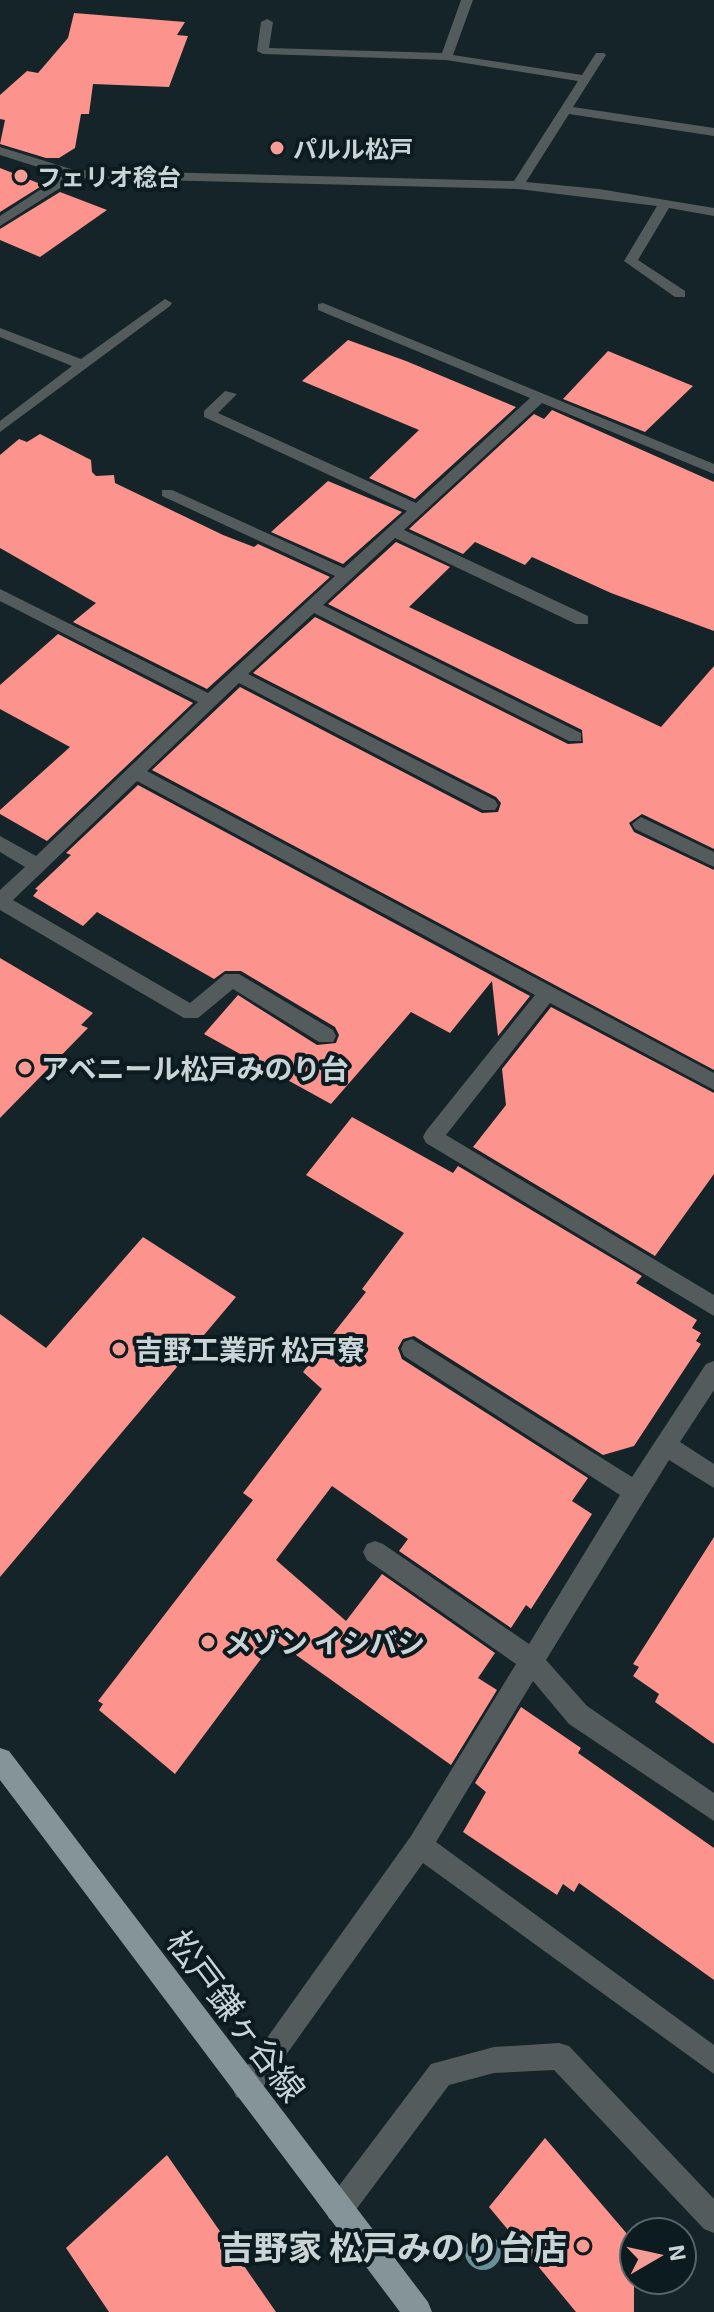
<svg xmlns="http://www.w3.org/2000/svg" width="714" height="2312" font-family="'Exo 2','Noto Sans JP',sans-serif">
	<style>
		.building { fill: #fc938d }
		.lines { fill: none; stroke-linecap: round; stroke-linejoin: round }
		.minor { fill: #545b5d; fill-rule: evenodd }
		.major { fill: #859499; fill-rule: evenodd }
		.tree { fill: #688f9a }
		.poi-dot { fill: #f59c95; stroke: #0b1b1f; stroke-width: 3 }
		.labels { text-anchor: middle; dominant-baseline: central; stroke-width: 8; stroke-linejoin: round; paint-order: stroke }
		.far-poi-label { font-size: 24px; font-weight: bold; fill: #cad4d7; stroke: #0b1b1f; text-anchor: start }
		.poi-label { font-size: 28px; font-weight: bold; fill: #cad4d7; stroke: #0b1b1f; text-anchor: start }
		.near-street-label { font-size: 34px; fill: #cad4d7; stroke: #0b1b1f }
		.near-poi-label { font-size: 34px; font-weight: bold; fill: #cad4d7; stroke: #0b1b1f; text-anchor: end }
	</style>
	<rect width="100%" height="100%" fill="#152429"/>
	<g class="building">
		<path d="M74,13L185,22L177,35L188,36L169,87L93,84L89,114H81L75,148L59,158H46L0,144L5,120L0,119V95L27,71L38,73L68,38Z"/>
		<path d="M0,168L43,185L0,212Z"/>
		<path d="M60,192L107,210L40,257L0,240V229Z"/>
		<path d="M348,340L406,361L516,407L415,499L369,478L419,430L302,381Z"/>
		<path d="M608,351L693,386L645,432L563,399Z"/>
		<path d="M552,410L714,482V631L611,593L532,557L525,565L475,542L463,554L409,529L534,414L544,419Z"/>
		<path d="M40,434L91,460L92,472L96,476L114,475L115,483L223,535L254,547L258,544L330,577L207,689L73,622L96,603L0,548V455L19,439L27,442Z"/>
		<path d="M328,481L402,512L343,564L271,532Z"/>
		<path d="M396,542L450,567L409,607L661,727L714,666V849L642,814L629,823L634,832L714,870V1070L152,770L240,687L482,813L498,812L501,803L496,797L253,673L315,617L568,744L583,743L582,730L328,604Z"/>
		<path d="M58,634L193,703L47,841L0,814V810L70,747L0,709V685Z"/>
		<path d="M138,785L530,996L498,1036L492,981L450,1033L411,1012L331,1104L204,1034L238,995L317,1045L336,1043L339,1035L335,1027L241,971H225L214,979L97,912L83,926L33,896L38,890L35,889L71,855L66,853Z"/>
		<path d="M0,958L93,1013L81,1025L88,1028L0,1118Z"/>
		<path d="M551,1007L714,1093V1174L655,1256L473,1147L506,1105L502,1069Z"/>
		<path d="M352,1117L453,1173L458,1166L642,1276L636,1283L697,1320L692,1328L701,1333L696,1341L701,1344L634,1446L603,1455L414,1336L403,1339L398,1348L402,1359L588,1478L572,1501L592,1514L531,1609L526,1605L511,1628L399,1551L408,1539L332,1486L276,1560L346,1621L382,1574L495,1653L478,1678L497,1690L451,1765L275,1640L175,1774L99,1710L103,1704L98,1701L253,1500L243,1493L322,1389L303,1372L366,1292L362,1289L404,1233L306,1175Z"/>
		<path d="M143,1237L236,1297L0,1577V1314L46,1348Z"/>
		<path d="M714,1537V1744L655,1702L659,1694L633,1676L639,1667L633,1664Z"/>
		<path d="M521,1707L581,1748L578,1753L714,1848V1980L579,1883L574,1892L563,1884L557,1895L463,1832L486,1792L475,1783Z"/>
		<path d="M545,2138L634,2242V2312H576L489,2207Z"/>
		<path d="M167,2155L276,2312H109L66,2248Z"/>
	</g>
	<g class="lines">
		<g class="minor">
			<path d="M461,0H473L453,55L582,75L596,53H604L606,55L573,107L714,128V136L569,114L526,182L599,189L714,208V216L669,208L638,260L685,291V297H675L624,261L657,206L518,189L76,178L0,226V216L63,175L0,155V147L74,170L514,181L578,81L446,60L263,54L257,51L261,22L267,19L273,22L269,48L442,53Z"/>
			<path d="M165,299L172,303L170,306L0,432V421L72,366L0,337V328L81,359Z"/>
			<path d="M323,303L714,464V474L542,403L404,530L588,616V624H576L395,538L323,605L581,733V741H569L314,613L248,674L495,800L498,805L495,810H483L239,683L147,771L714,1073V1090L550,1003L446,1135L714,1295V1316L426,1143L423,1137L426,1131L535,995L137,781L13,900L190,1003L225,974H239L333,1030L336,1036L333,1042H319L233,989L198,1018H184L0,910V890L25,867L0,852V836L36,856L198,702L0,601V589L208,693L335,576L162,496V490H172L344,568L407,511L204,417V411L225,391L237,394L218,413L416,503L530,398L318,310V304Z"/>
			<path d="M641,817L714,852V867L635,829L632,824Z"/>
			<path d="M412,1339L632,1477L706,1364L714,1361V1390L680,1442L714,1464V1488L669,1460L546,1660L587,1706L714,1793V1821L569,1724L533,1681L436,1842L714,2045V2074L423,1863L256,2097L246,2101L236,2097L232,2087L411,1836L516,1664L367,1560L363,1552L367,1544L375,1541L383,1544L529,1644L620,1495L404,1356L401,1349L404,1342Z"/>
			<path d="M559,2043L569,2046L714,2199V2233L704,2229L554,2070L494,2073L449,2085L349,2219L339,2223L329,2219L325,2209L329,2199L431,2064L494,2047Z"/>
		</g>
		<path class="major" d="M0,1748L9,1751L428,2302L432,2312H400L0,1780Z"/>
	</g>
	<circle class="tree" cx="483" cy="2252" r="18"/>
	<g class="poi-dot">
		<circle cx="277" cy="148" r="8"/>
		<circle cx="21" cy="176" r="8"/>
		<circle cx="25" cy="1068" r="8"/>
		<circle cx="119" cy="1349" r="8"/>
		<circle cx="208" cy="1642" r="8"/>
		<circle cx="583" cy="2246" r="8"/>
	</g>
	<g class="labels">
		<g class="far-poi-label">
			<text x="293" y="148">パルル松戸</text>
			<text x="37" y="176">フェリオ稔台</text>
		</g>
		<g class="poi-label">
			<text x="41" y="1068">アベニール松戸みのり台</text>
			<text x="135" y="1349">吉野工業所 松戸寮</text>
			<text x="224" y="1642">メゾン イシバシ</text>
		</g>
		<g class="near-street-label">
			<text transform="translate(237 2015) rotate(53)">松戸鎌ヶ谷線</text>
		</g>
		<g class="near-poi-label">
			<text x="567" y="2246">吉野家 松戸みのり台店</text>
		</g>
	</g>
	<g transform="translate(658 2256) rotate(81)"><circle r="38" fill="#0b1b1f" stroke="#576569" stroke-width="2"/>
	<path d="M0-6L14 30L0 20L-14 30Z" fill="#f59c95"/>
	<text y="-12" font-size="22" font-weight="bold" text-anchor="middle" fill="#cad4d7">N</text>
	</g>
</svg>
